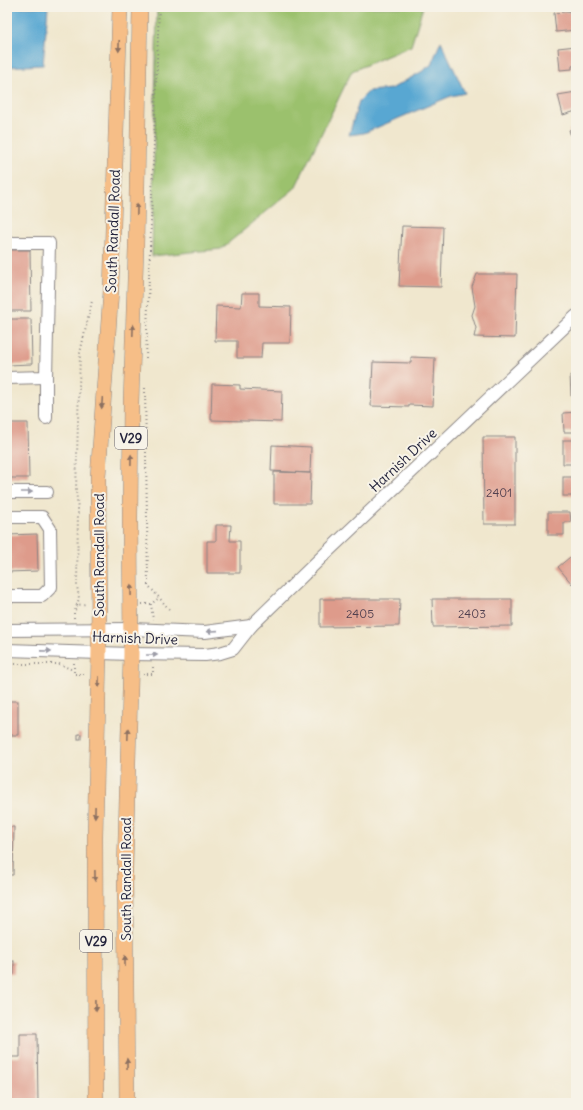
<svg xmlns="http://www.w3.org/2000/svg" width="583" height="1110" font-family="Delius,sans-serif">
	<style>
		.green { fill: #9bc16d; stroke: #5e7254 }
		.water { fill: #59a7d2; stroke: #3e6486 }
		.building { fill: #de9b8b }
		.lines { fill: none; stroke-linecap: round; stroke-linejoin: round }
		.minor-casing { stroke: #898484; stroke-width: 14 }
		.major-casing { stroke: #898484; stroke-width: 16 }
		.path { stroke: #898484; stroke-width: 2; stroke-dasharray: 1 3; stroke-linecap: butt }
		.minor { stroke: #fff; stroke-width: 12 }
		.major { stroke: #f6be87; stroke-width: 15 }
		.oneway { fill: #8c7061 }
		.oneway2 { fill: #9c9ca7 }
		.labels { text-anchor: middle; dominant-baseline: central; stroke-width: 4; stroke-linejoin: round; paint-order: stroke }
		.number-label { font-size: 12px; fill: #51404f }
		.shield { fill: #f7f3e8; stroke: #62616f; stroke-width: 1 }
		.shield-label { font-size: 13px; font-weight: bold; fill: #22223b }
		.street-label { font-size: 14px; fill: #22223b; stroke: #f7f3e8 }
	</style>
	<rect width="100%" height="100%" fill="#f7f3e8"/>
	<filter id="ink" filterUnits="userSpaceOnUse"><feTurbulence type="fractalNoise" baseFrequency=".025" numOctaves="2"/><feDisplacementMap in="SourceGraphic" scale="8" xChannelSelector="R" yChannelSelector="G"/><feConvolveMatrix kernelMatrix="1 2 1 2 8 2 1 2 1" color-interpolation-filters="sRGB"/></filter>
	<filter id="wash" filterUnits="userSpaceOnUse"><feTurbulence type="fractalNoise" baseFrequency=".012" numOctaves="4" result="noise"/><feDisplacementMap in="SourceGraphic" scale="16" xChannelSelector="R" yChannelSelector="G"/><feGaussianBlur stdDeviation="0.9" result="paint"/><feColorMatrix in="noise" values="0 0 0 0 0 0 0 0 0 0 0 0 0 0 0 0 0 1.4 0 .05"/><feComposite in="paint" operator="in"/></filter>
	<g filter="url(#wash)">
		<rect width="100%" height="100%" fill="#f0e7ce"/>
		<path class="green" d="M157,7H423L411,46L352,71L295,188L221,249L152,256Z"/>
		<g class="water">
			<path d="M7,7H48L43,65L7,67Z"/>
			<path d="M441,41L465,93L451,96L364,133L349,135L359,101L369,91L391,89L421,72L431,65Z"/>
		</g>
		<g id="blocks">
			<g class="building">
				<path d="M576,11V30L556,32L554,13Z"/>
				<path d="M576,46V65L572,66V69L560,70L558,48Z"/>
				<path d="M576,92V111L563,115L558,95Z"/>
				<path d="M576,128V153L569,130Z"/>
				<path d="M402,226L443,227L441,287L399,286Z"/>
				<path d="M7,250H30L31,311H7Z"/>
				<path d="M477,274H517L515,338L474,337L476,328L472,315L475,306L472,287Z"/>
				<path d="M242,293H259V306L291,307L290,343H262L261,358H237V341H215L216,306L241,307Z"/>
				<path d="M7,319H31L32,364L7,365Z"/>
				<path d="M411,357L435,358L433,406L409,405V407L371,406L373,362L411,363Z"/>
				<path d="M570,375H576V396H571Z"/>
				<path d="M212,384L240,385V389L282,391L281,422L211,420Z"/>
				<path d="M576,412V432H564L563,413Z"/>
				<path d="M7,423H28L29,478H7Z"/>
				<path d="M483,437H515V524H484Z"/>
				<path d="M563,440H576V468H574V464H563Z"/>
				<path d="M272,445L311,447L310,473L271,471Z"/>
				<path d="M274,472L311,473L310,504H274Z"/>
				<rect x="563" y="477" width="13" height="19"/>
				<path d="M548,512H570L571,522H564V535H548Z"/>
				<path d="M216,525H231L230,541H240V573H207V541H216Z"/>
				<path d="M37,534L38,571L7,572V535Z"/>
				<path d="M575,553L576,555V580L572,584L558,567Z"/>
				<path d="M320,599H400L399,626L320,627Z"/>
				<path d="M432,599H512V626L433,627Z"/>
				<rect x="7" y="701" width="11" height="34"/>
				<rect x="78" y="734" width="3" height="5"/>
				<path d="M7,827H14L13,875H7Z"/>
				<rect x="7" y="961" width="7" height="13"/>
				<path d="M20,1034H37L38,1103H7V1057H20Z"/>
			</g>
		</g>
	</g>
	<g filter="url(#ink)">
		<use href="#blocks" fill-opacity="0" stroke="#898484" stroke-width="1"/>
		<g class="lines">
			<defs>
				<g id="minor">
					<path d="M7,243H49L46,377L7,378"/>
					<path d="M46,418V377"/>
					<path d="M7,492H47"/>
					<path d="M7,517H42L50,529L51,587L42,596H7"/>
					<path d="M7,630L131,629L205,632L251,626"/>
					<path d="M7,650L131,654L205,655L220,653L233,649L251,626L326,553L576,316"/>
				</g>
				<g id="major">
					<path d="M96,1103L95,837L99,652L98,477L111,290L120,7"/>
					<path d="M127,1103L125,870L131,654L130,519L131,403L136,248L140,7"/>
				</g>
			</defs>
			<use href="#minor" class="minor-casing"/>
			<use href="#major" class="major-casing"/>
			<g class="path">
				<path d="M146,358L159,7"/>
				<path d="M145,388L148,585L169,609"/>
				<path d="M142,604H151L159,598"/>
				<path d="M151,604L153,620"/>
				<path d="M77,605L79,598L77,586L78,509L76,490L80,353L92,301"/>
				<path d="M74,618V613L77,605L86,604"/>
				<path d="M74,663V674H86"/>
				<path d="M7,664H59L73,670"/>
				<path d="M143,674H153V665"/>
			</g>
			<use href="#minor" class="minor"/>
			<use href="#major" class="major"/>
		</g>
		<defs><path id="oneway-solid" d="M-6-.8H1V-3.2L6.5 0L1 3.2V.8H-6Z"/></defs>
		<g class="oneway">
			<use href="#oneway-solid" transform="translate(119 46) rotate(92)"/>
			<use href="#oneway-solid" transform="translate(137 209) rotate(-89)"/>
			<use href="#oneway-solid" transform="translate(133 330) rotate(-88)"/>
			<use href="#oneway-solid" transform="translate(102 403) rotate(94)"/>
			<use href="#oneway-solid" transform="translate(131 460) rotate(-89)"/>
			<use href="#oneway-solid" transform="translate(131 590) rotate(-91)"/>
			<use href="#oneway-solid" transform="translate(99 682) rotate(91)"/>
			<use href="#oneway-solid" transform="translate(128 734) rotate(-88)"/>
			<use href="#oneway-solid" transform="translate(95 812) rotate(91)"/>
			<use href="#oneway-solid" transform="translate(95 876) rotate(89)"/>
			<use href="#oneway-solid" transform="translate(125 961) rotate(-90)"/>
			<use href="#oneway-solid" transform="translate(96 1006) rotate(89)"/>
			<use href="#oneway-solid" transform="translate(127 1064) rotate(-91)"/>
		</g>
		<g class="oneway2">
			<use href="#oneway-solid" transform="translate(27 492)"/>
			<use href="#oneway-solid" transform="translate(212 631) rotate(176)"/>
			<use href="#oneway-solid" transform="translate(46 651) rotate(1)"/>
			<use href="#oneway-solid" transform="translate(152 655)"/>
		</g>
	</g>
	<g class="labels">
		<g class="number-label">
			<text x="499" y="492">2401</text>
			<text x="360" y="613">2405</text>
			<text x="472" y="613">2403</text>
		</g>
		<g class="shield">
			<rect x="115" y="427" width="32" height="22" rx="3"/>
			<rect x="80" y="930" width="32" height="22" rx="3"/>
		</g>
		<g class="shield-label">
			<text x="131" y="438">V29</text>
			<text x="96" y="941">V29</text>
		</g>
		<g class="street-label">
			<text transform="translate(113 231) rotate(-88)">South Randall Road</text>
			<text transform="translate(403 460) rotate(-43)">Harnish Drive</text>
			<text transform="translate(99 555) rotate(-90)">South Randall Road</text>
			<text transform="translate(135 638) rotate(2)">Harnish Drive</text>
			<text transform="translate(126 879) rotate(-90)">South Randall Road</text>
		</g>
	</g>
	<rect width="583" height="1110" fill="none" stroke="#f7f3e8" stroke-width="24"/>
</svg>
